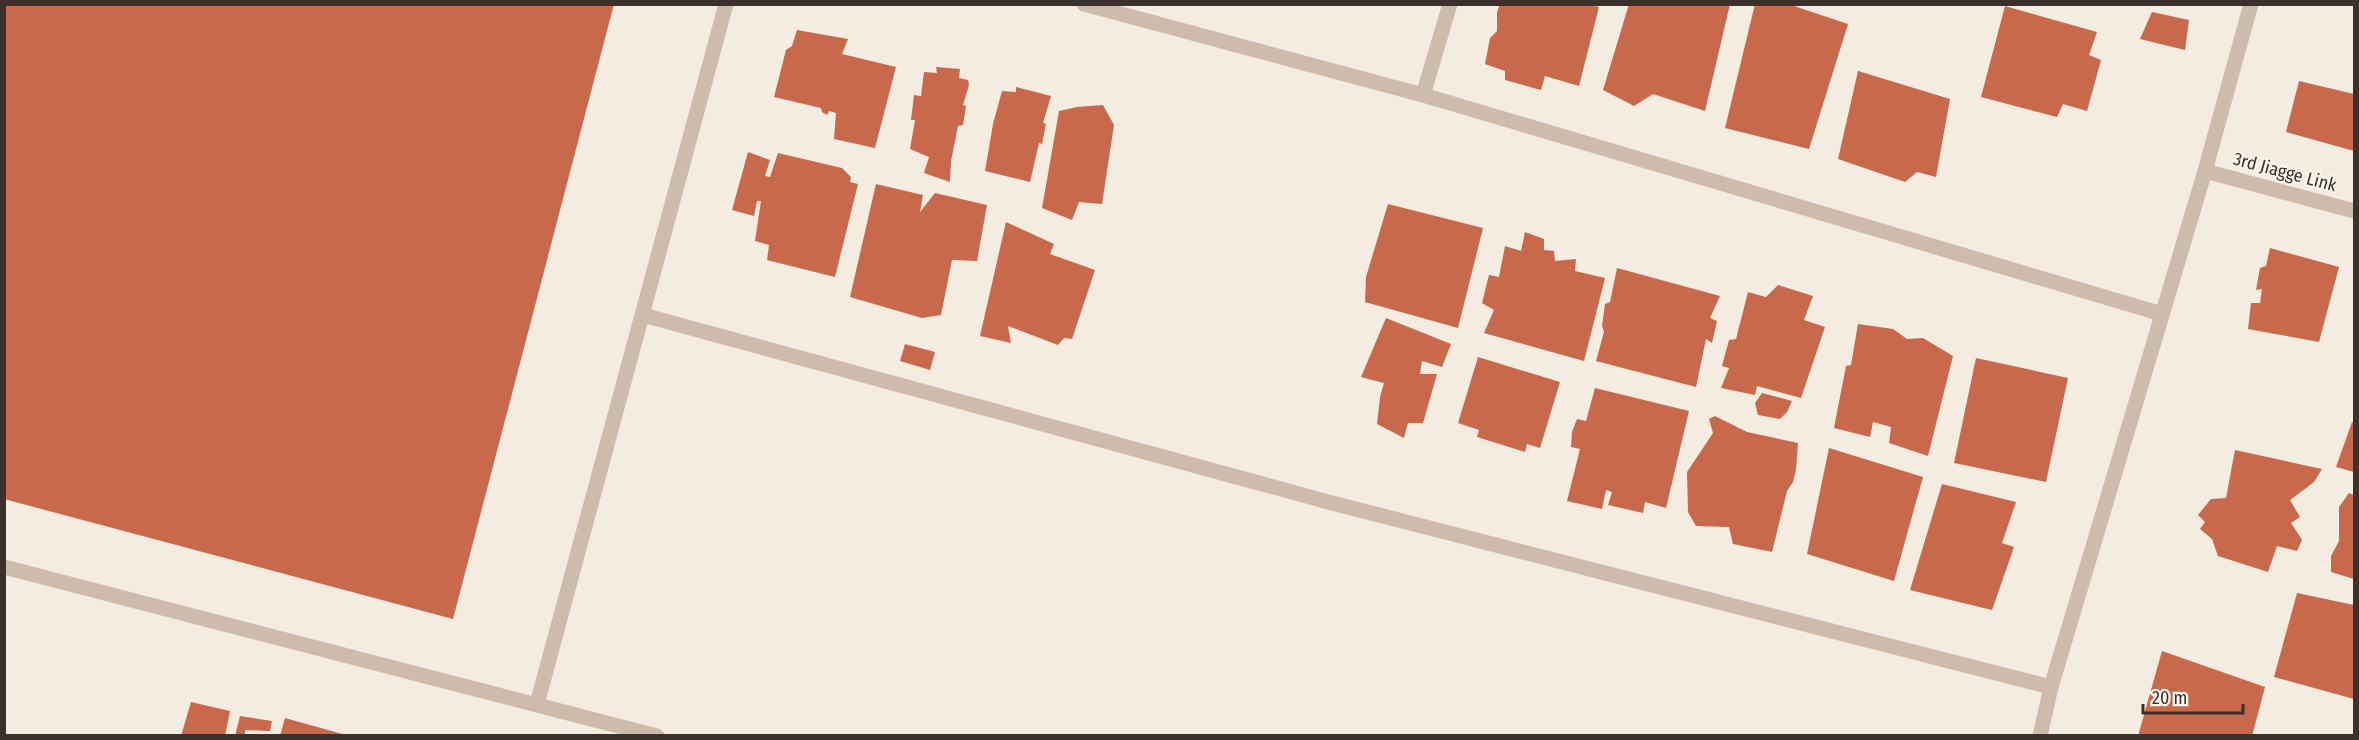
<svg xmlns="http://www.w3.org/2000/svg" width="2359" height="740" font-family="'Fira Sans Condensed',sans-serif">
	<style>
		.building { fill: #c8694b }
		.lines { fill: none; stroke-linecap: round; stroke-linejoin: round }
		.minor { stroke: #cdbbac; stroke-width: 15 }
		.labels { text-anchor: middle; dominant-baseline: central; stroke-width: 4.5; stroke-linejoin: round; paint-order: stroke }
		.street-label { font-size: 18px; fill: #3b302b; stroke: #fbf5ee }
	</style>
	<rect width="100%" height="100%" fill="#f4ebe1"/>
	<g class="building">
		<path d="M4,4H614L453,619L4,499Z"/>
		<path d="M1500,4H1586L1599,7L1579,86L1545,76L1541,90L1505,80V71L1485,64L1490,38L1497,31V12Z"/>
		<path d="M1629,4H1730L1705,111L1653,94L1634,106L1603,90Z"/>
		<path d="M1755,4H1788L1848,24L1809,149L1725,128Z"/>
		<path d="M2005,6L2097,32L2089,55L2101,60L2087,111L2063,104L2057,117L1981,97Z"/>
		<path d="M2152,12L2189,20L2185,50L2140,39Z"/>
		<path d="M797,30L848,39L842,54L896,67L875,148L834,139L836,113L829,111L827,115L822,112L821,108L774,97L786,50L792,46Z"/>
		<path d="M936,67L960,69L959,78L968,80L969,85L963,105L966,106L963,125L958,126L951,161L950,182L924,173L929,157L910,149L915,120H911L914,95L921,96L924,72L937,73Z"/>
		<path d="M1858,71L1950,99L1936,177L1917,172L1905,182L1838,159Z"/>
		<path d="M2299,81L2354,94V151L2286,132Z"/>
		<path d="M1016,87L1051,96L1043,123L1046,124L1042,144L1039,143L1030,182L985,171L993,124L1002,91L1016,92Z"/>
		<path d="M1103,105L1114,125L1102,204L1079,202L1072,220L1042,208L1059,111L1077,107Z"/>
		<path d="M748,152L770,160L765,176L770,177L778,153L842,168L851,177L850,182L858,184L835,277L767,260L769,245L755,241L761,201H757L754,216L732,210Z"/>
		<path d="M876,184L923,195L920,212L935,193L987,205L977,261L952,260L941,315L922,318L850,297Z"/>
		<path d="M1388,204L1483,228L1458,328L1365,302L1366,277Z"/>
		<path d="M1006,222L1054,244L1050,254L1095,270L1072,339L1064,338L1058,345L1008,326L1011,343L980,336Z"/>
		<path d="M1525,232L1544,239V250L1554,251L1555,261L1576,259L1575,271L1605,278L1584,361L1484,333L1494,310L1482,303L1489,275L1499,277L1505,246L1521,251Z"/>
		<path d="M2270,248L2339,267L2319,342L2248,329L2251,303H2260L2262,289L2256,290L2260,268L2266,266Z"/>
		<path d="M1617,268L1720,296L1710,318L1717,321L1712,343L1706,339L1696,387L1596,361L1604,332L1602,326L1605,304L1610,302Z"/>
		<path d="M1778,285L1813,296L1804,320L1825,327L1801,398L1757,386L1755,395L1721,388L1729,368L1722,366L1729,340L1736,339L1748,292L1766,297Z"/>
		<path d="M1386,318L1451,344L1442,367L1422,361L1420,374H1437L1423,423H1408L1404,438L1377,424L1380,397L1384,383L1361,377Z"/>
		<path d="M1858,324L1893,329L1907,339L1923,338L1953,356L1928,456L1889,443L1891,427L1873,422L1870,437L1834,428L1846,366L1851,365Z"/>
		<path d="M905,344L935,352L930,370L900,361Z"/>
		<path d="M1478,357L1560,382L1540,448L1527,444L1525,452L1477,437L1479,430L1458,423Z"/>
		<path d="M1976,358L2068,378L2046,482L1954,463Z"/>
		<path d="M1595,388L1689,411L1666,508L1645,502L1643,513L1608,505L1612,492L1606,490L1602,509L1567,501L1580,449L1571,447L1572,432L1577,419L1586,421Z"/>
		<path d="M1762,393L1792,401L1787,412L1780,419L1758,415L1755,403Z"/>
		<path d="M1715,416L1747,432L1798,443L1796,470L1793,482L1787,491L1772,552L1733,544L1729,527L1696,526L1688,512L1687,472L1713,433L1709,419Z"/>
		<path d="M2352,422L2354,423V472L2336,467Z"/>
		<path d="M1829,448L1923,477L1894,581L1807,554Z"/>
		<path d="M2235,450L2322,469L2314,482L2290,500L2300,517L2291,523L2302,540L2297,551L2277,546L2268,572L2218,556L2212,539L2200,529L2205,522L2198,515L2211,499L2226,498Z"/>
		<path d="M1942,484L2016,502L2002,543L2014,547L1992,610L1910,590Z"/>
		<path d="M2349,493L2354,495V579L2331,572V556L2339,541V507Z"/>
		<path d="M2297,593L2354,605V699L2274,677Z"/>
		<path d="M2162,651L2265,687L2252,736H2138Z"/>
		<path d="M191,702L230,711L225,736H181Z"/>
		<path d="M240,716L272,721L270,731L245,730V736H235Z"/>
		<path d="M285,718L346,735V736H280Z"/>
	</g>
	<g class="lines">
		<g class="minor">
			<path d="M1084,4L1423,95L2162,314"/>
			<path d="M1423,95L1450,4"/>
			<path d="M2205,171L2354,211"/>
			<path d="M643,315L1332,503L2051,687"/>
			<path d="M4,567L657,736"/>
			<path d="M537,704L726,4"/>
			<path d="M2040,736L2051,687L2205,171L2251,4"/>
		</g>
	</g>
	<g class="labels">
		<g class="street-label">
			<text transform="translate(2285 172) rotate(15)">3rd Jiagge Link</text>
		</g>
	</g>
	<rect width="2359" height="740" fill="none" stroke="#3b302b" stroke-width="12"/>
	<path d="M2143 704v9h100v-9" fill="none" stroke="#3b302b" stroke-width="3"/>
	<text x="2152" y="704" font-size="18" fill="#3b302b" stroke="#fbf5ee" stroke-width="4.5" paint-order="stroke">20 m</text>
</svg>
